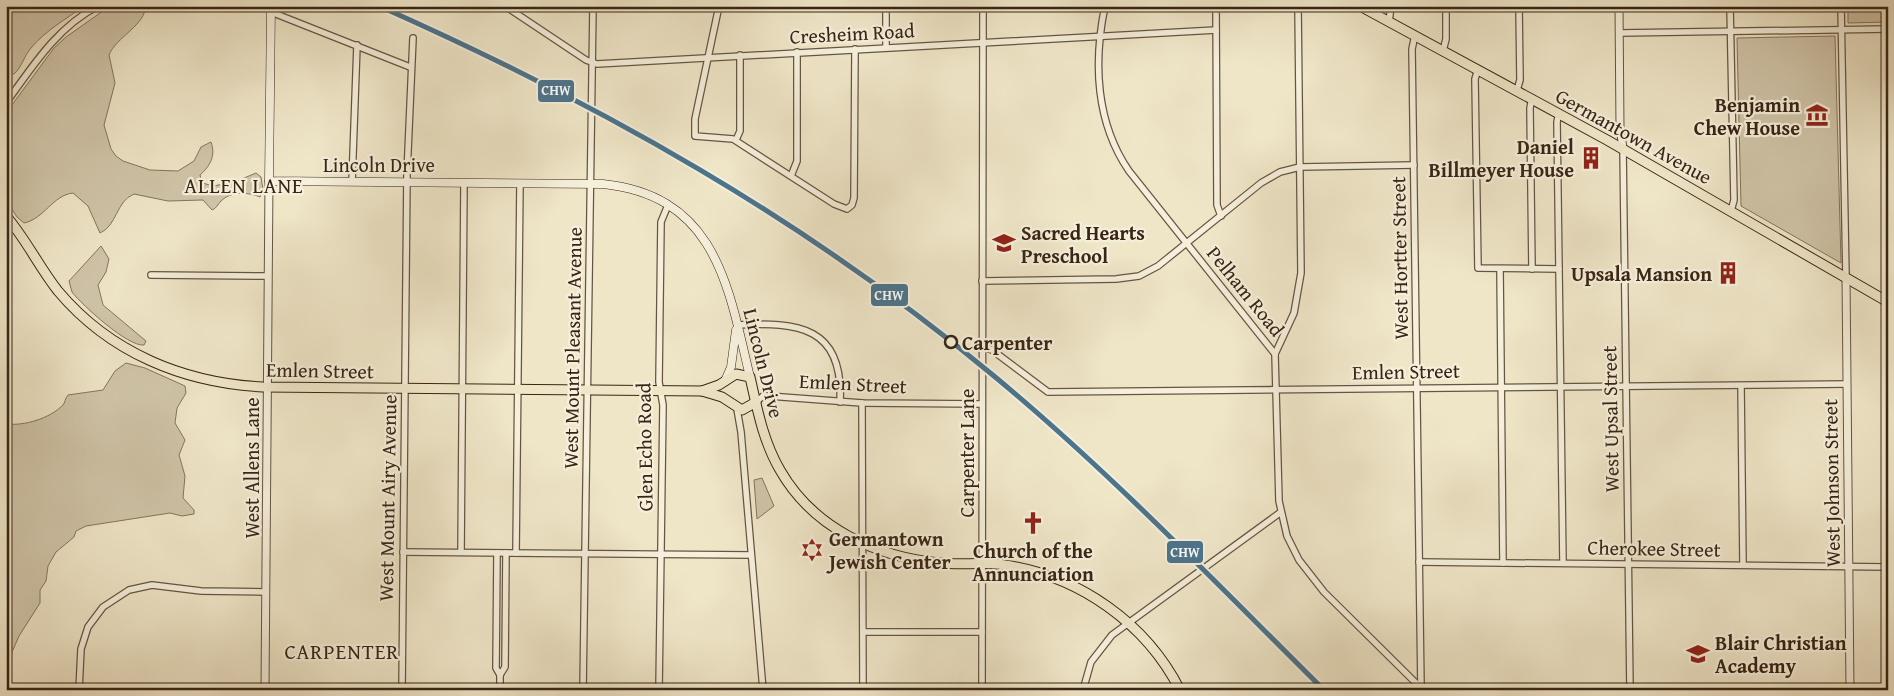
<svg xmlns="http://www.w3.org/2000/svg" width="1894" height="696" font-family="'Gentium Book Plus',serif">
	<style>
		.green { fill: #d0c5a9; stroke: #84755e }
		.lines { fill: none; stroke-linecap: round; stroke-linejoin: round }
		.minor-casing { stroke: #665541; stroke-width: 8 }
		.tertiary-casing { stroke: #665541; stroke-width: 9 }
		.secondary-casing { stroke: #382514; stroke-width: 9 }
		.primary-casing { stroke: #382514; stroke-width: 11 }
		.minor { stroke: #f5efdb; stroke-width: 5.5 }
		.tertiary { stroke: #f5efdb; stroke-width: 7 }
		.secondary { stroke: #f5efdb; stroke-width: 8 }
		.primary { stroke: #efe6c8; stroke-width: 9 }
		.rail-1-casing { stroke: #f5efdb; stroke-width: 9 }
		.rail-1 { stroke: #4c748c; stroke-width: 5 }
		.stop-dot { fill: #f5efdb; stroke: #382514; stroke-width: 2.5 }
		.labels { text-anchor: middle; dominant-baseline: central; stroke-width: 4.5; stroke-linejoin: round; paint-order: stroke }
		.street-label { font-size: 20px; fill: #382514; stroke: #f5efdb }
		.poi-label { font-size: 20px; font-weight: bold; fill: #382514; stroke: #f5efdb; text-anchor: end }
		.stop-label { font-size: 20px; font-weight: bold; fill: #382514; stroke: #f5efdb; text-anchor: start }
		.neighbourhood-label { font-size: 21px; letter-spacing: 1px; fill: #382514; stroke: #f5efdb }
		.line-badge { stroke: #f5efdb; stroke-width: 2 }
		.badge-label { font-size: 14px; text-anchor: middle; font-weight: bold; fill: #fff }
	</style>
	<rect width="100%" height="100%" fill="#efe6c8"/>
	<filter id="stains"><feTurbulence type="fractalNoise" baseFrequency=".004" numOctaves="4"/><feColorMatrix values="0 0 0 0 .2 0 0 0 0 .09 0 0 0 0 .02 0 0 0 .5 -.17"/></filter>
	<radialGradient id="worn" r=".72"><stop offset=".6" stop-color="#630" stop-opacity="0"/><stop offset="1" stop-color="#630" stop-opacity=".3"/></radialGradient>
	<g class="green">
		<path d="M6,6H84C66,19 45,31 31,48C24,56 22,67 14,74H6Z"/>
		<path d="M110,6H145C147,24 115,38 109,55L115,83L104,125L111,149L116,156L123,161L150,170L178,171L194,161L201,147L211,142C216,156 210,166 200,175L202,183L214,186L237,181L256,173L261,177L263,189L260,197C248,192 231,191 221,201C217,205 217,208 212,210L203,200L168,201L134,194C116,201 117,226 100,233L88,206L73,193C53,195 44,219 24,223L17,217L6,200V113L54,48L66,37Z"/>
		<path d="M1848,6H1888V22L1848,23Z"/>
		<path d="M1835,36L1841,263L1741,206L1737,38Z"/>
		<path d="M101,246L109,259L106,272L98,285L103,305L146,341L144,345C128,347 82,305 72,292L69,281Z"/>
		<path d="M126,363L145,368L185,386L186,393L177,408L175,423L185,440L179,455L185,476L183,498L194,510V514L182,516L170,513L86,526L76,531L74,537L56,552L48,566L46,581L40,590V603L19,636L12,652L6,678V424C24,426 49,419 63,405C65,403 65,398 68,395L103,390L115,371Z"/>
		<path d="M762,478L774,506L757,519L754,480Z"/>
	</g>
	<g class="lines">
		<defs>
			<g id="minor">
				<path d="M505,6L586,60L597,64L1216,30"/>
				<path d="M719,6L695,119V136L733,139L834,204L847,209L852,205L854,198L855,49"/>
				<path d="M886,6V47"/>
				<path d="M1105,6C1093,63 1096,123 1129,171L1275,354L1279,501L1287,536L1299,560L1324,592L1423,690"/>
				<path d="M1216,6L1217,205L1221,216"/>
				<path d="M1730,6L1734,200L1731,211"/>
				<path d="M1841,6L1846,277"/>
				<path d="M271,12L410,67"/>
				<path d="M1389,22L1391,6"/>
				<path d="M1619,33L1888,29"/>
				<path d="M1415,35L1412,49L1421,688"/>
				<path d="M1443,51L1446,39V6"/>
				<path d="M1478,69L1475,79L1478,268L1559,269"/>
				<path d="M1517,90L1520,80L1519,6"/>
				<path d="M6,103C32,67 57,27 98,6"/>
				<path d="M1559,113L1557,122L1563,563"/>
				<path d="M736,140L740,131V55"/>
				<path d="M1623,148L1630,690"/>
				<path d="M791,176L797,161V52"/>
				<path d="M352,182L357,45"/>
				<path d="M1500,269L1503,563"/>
				<path d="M1532,269L1530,108L1532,98"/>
				<path d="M151,275L268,276"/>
				<path d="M982,281L1116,279L1139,276L1158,266L1261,183L1280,172L1300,167L1414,165"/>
				<path d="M737,325C798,322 844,326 840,402"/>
				<path d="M982,347L992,350L1048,392L1846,384"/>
				<path d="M1275,354L1294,313L1301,273L1298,6"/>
				<path d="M1741,386L1743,565"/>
				<path d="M756,402L763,396H769L862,403L982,404"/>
				<path d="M862,403L863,690"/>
				<path d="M737,409L741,432L763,690"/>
				<path d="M403,552L751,555"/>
				<path d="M461,552L464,183"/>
				<path d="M497,553L496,668L500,675"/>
				<path d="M516,553L520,183"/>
				<path d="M1419,562L1888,567"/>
				<path d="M863,632H982"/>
				<path d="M79,690L81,649L88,627L103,607L129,590L152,585L201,591L266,592"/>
				<path d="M402,690L407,174L413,38"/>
				<path d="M500,690V675L505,667L506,553"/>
				<path d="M583,690L593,6"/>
				<path d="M659,690L663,405L659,382L661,222L668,205"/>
				<path d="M982,690L983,6"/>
				<path d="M1083,690L1091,662L1112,635L1281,512"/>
			</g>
			<g id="tertiary">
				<path d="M1619,6L1620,129L1623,148"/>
				<path d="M1846,277L1850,690"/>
				<path d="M265,690L269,181"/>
			</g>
			<g id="secondary">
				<path d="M271,6L269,181L603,184C716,196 728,285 750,377"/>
				<path d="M725,381L731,367L736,330"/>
			</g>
			<g id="primary">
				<path d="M1360,6L1607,140L1888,302"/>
				<path d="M6,216C26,239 39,267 58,291C110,353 184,383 263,387L702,391L722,397L742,410L756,402"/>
				<path d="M702,391L719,385L736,374L750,377C757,408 763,441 780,470C813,528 876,557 940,563C962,565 983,562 1005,565C1079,576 1146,623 1180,690"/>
			</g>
		</defs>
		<use href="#minor" class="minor-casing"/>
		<use href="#tertiary" class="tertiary-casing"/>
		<use href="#secondary" class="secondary-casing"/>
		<use href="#primary" class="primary-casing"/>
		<use href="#minor" class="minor"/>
		<use href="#tertiary" class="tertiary"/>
		<use href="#secondary" class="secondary"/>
		<use href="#primary" class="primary"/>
		<defs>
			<path id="rail-1" d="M379,6C602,105 806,220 994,376C1111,473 1216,583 1324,690"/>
		</defs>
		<use href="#rail-1" class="rail-1-casing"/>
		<use href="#rail-1" class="rail-1"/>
	</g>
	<defs>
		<symbol id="museum-bare" viewBox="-9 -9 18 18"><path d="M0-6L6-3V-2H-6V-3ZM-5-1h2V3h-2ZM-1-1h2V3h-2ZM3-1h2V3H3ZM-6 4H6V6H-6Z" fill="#8f2418" stroke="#f5efdb" stroke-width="2.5" paint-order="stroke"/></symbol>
		<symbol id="building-bare" viewBox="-9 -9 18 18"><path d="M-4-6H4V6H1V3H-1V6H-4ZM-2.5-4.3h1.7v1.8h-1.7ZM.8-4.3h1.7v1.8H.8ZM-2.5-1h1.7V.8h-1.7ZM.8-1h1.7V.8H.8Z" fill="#8f2418" stroke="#f5efdb" stroke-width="2.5" paint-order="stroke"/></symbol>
		<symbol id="school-bare" viewBox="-9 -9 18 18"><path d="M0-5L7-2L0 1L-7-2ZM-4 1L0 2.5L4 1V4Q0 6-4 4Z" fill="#8f2418" stroke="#f5efdb" stroke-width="2.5" paint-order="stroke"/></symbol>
		<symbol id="church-bare" viewBox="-9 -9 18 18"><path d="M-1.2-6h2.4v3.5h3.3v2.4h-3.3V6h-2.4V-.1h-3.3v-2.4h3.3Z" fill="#8f2418" stroke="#f5efdb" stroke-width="2.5" paint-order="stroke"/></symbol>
		<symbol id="synagogue-bare" viewBox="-9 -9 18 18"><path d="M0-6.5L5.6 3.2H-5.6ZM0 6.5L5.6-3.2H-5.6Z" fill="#8f2418" stroke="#f5efdb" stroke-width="2.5" paint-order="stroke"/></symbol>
	</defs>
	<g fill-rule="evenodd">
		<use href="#museum-bare" x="1801" y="99" width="32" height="32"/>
		<use href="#building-bare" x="1575" y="142" width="32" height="32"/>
		<use href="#school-bare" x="988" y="227" width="32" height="32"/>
		<use href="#building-bare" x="1712" y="257" width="32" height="32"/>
		<use href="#church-bare" x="1017" y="507" width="32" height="32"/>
		<use href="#synagogue-bare" x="796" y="534" width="32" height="32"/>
		<use href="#school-bare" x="1682" y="638" width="32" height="32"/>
	</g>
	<circle class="stop-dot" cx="951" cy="342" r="6"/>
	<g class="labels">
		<g class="street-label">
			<text transform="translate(852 33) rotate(-3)">Cresheim Road</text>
			<text transform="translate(1634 136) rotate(29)">Germantown Avenue</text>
			<text x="379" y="164">Lincoln Drive</text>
			<text transform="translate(1399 258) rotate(-91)">West Hortter Street</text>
			<text transform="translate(1246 291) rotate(51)">Pelham Road</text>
			<text transform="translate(572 348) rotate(-89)">West Mount Pleasant Avenue</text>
			<text transform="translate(764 363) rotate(76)">Lincoln Drive</text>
			<text transform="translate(320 370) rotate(1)">Emlen Street</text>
			<text transform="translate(1406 371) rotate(-1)">Emlen Street</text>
			<text transform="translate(853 383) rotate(3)">Emlen Street</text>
			<text transform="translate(1610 419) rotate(-91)">West Upsal Street</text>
			<text transform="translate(644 447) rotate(-91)">Glen Echo Road</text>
			<text transform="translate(966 453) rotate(-90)">Carpenter Lane</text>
			<text transform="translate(251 468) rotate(-90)">West Allens Lane</text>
			<text transform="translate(1831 483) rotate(-91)">West Johnson Street</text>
			<text transform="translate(387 498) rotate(-89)">West Mount Airy Avenue</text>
			<text transform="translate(1654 548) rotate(1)">Cherokee Street</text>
		</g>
		<g class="poi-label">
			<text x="1800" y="104">Benjamin<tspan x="1800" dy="23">Chew House</tspan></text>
			<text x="1574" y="146">Daniel<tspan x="1574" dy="23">Billmeyer House</tspan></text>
			<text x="1021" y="232" text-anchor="start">Sacred Hearts<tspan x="1021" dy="23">Preschool</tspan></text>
			<text x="1712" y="273">Upsala Mansion</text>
			<text x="829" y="538" text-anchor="start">Germantown<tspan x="829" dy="23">Jewish Center</tspan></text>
			<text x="1033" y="550" text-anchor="middle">Church of the<tspan x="1033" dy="23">Annunciation</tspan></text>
			<text x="1715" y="642" text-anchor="start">Blair Christian<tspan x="1715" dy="23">Academy</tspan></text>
		</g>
		<g class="stop-label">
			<text x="962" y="342">Carpenter</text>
		</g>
		<g class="neighbourhood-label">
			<text x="244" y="185">ALLEN LANE</text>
			<text x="342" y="651">CARPENTER</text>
		</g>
	</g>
	<g class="line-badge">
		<rect x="537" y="79" width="38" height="24" rx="5" fill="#4c748c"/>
		<rect x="870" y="283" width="39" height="24" rx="5" fill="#4c748c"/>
		<rect x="1166" y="540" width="38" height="24" rx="5" fill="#4c748c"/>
	</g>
	<g class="badge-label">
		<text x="556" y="95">CHW</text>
		<text x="889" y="300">CHW</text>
		<text x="1185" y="557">CHW</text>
	</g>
	<rect width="1894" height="696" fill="none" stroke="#efe6c8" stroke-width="25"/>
	<rect x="8" y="8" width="1879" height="681" fill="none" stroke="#382514" stroke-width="2.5"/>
	<rect x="12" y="12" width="1869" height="671" fill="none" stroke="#382514"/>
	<rect width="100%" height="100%" filter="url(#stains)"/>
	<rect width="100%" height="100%" fill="url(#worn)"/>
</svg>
